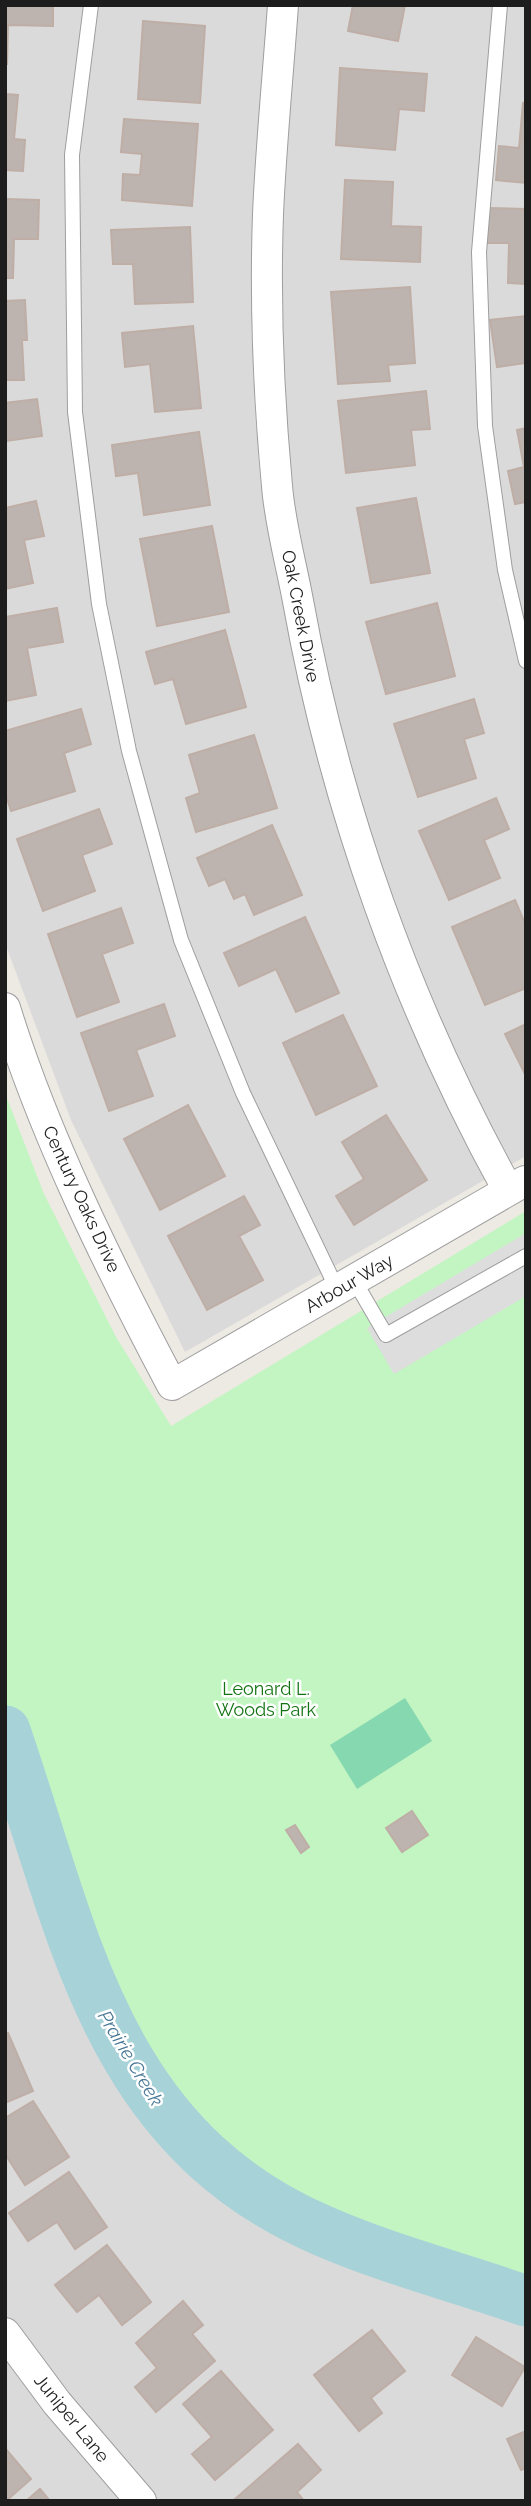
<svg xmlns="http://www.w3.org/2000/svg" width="531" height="2506" font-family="Raleway,sans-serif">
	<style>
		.residential { fill: #dbdada }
		.park { fill: #c3f5c2 }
		.pitch { fill: #86d8b0 }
		.parking { fill: #ddd }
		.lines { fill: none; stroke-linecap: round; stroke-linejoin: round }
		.river { stroke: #a6d2d8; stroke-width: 51 }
		.building { fill: #bdb4b0; stroke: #beaea6; stroke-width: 2 }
		.lane-casing { stroke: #9e9e9e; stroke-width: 16 }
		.street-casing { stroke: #9e9e9e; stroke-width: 32 }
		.lane { stroke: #fff; stroke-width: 14 }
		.street { stroke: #fff; stroke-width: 30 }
		.labels { text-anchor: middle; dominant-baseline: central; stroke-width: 5; stroke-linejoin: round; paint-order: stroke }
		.street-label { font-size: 18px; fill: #1d1d1d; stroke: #fff }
		.park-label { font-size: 18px; fill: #137312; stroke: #fff }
		.water-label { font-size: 19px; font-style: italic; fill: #4a7896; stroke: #fff }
	</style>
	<rect width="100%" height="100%" fill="#ede9e3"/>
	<g class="residential">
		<path d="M5,5H526V1156L185,1352L71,1120L5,943Z"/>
		<path d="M5,1790L88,2026L309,2243L526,2304V2501H5Z"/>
	</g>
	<path class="park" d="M5,1093L44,1194L116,1337L171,1426L526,1211V2304L309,2243L167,2140L88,2026L5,1790Z"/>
	<path class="pitch" d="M405,1698L432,1741L357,1789L330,1745Z"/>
	<path class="parking" d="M526,1233V1296L394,1374L367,1328Z"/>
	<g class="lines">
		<path class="river" d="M5,1731C74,1931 104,2136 321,2230C387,2259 458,2277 526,2301"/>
	</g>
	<g class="building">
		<path d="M5,5H53V26L8,25L7,65Z"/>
		<path d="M353,5H405L398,41L348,31Z"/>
		<path d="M143,21L205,26L200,103L138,99Z"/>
		<path d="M340,68L427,74L424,111L399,109L395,150L336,145Z"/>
		<path d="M5,94L18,95L14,139L25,140L23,171L5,170Z"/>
		<path d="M523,103H526V183L496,180L499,146L519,148Z"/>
		<path d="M124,119L198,124L192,206L122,200L123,174L140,175L142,154L121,152Z"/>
		<path d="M345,180L393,182L391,226L421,227L420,262L341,259Z"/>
		<path d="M5,199L39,200L38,239H14L13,278H5Z"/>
		<path d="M487,208L526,209V284L508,283L509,243H486Z"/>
		<path d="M190,227L193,302L135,304L133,264H113L111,230Z"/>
		<path d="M410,287L415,363L388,365L390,381L338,384L331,292Z"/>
		<path d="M25,300L27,340H22L24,380H5V301Z"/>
		<path d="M526,316V363L497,367L490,320Z"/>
		<path d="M193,326L201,408L155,412L150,364L125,367L122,333Z"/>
		<path d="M426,391L430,429L411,430L415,465L346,473L338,401Z"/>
		<path d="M37,399L42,436L5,441V403Z"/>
		<path d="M526,428V502L515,504L508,471L524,467L517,430Z"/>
		<path d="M199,432L210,505L144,515L138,473L116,476L112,445Z"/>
		<path d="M416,498L430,573L371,583L357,508Z"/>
		<path d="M36,501L44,536L24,540L33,583L5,589V508Z"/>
		<path d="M212,526L229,612L157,626L140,539Z"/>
		<path d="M437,603L455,676L386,694L366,622Z"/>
		<path d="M57,608L63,642L27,648L36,695L5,701V617Z"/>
		<path d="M225,630L246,707L186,724L173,679L155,684L146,652Z"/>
		<path d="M474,699L484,733L464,739L476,778L418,797L394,724Z"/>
		<path d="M81,709L91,744L64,753L75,791L11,811L5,792V731Z"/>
		<path d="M254,735L277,808L196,832L186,798L200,793L189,755Z"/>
		<path d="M496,798L509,829L484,840L500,878L449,900L419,831Z"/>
		<path d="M99,809L112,844L82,855L95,891L43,911L17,839Z"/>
		<path d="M272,825L302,895L254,915L245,894L234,899L225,879L209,886L197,858Z"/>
		<path d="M515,900L526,926V988L485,1005L452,927Z"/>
		<path d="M121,908L133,943L102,954L119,1002L77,1017L48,934Z"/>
		<path d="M305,917L339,993L296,1012L276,969L239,986L224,953Z"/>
		<path d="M164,1004L175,1036L136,1050L153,1096L109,1111L81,1033Z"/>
		<path d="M343,1015L377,1086L316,1115L283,1043Z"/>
		<path d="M526,1024V1076L505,1034Z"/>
		<path d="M188,1105L225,1176L160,1210L124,1139Z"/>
		<path d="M386,1115L427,1180L354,1225L336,1196L364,1179L342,1142Z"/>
		<path d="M244,1196L260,1225L239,1236L263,1280L207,1310L168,1236Z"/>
		<path d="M412,1811L428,1835L402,1852L386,1828Z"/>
		<path d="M295,1825L309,1847L301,1853L286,1830Z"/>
		<path d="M8,2033L33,2091L5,2103V2034Z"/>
		<path d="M33,2101L69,2157L25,2185L5,2154V2118Z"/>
		<path d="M69,2172L107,2227L75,2249L57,2222L28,2241L9,2213Z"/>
		<path d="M107,2245L151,2302L122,2325L99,2295L77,2312L55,2285Z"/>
		<path d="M183,2301L203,2325L192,2334L215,2361L156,2412L135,2387L157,2368L136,2343Z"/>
		<path d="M372,2330L405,2371L371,2398L382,2413L359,2431L314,2375Z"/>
		<path d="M476,2337L525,2367L502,2406L452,2375Z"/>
		<path d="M221,2371L273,2430L215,2480L192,2454L212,2437L183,2404Z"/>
		<path d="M526,2431V2468L521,2470L507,2439Z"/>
		<path d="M298,2444L321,2470L297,2492L304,2501H237L235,2499Z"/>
		<path d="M5,2448L31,2479L6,2501H5Z"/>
		<path d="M40,2489L50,2501H26Z"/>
	</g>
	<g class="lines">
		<defs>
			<g id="lane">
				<path d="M91,5L72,155L75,412L99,604L129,751L181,940L243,1093L337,1289"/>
				<path d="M500,5L479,252L485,426L505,570L526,661"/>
				<path d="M354,1280L386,1335L526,1256"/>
			</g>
			<g id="street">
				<path d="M283,5C278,75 271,145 268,214C265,300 269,400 277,486C280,524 291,563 298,601C335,807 407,1007 508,1190"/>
				<path d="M5,1008C44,1135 110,1268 172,1385L525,1181"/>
				<path d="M5,2333L57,2403L141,2501"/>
			</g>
		</defs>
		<use href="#lane" class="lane-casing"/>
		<use href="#street" class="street-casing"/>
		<use href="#lane" class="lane"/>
		<use href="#street" class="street"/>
	</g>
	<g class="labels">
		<g class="street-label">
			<text transform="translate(301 616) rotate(79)">Oak Creek Drive</text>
			<text transform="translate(82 1199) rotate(65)">Century Oaks Drive</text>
			<text transform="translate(349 1283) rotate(-30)">Arbour Way</text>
			<text transform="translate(72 2418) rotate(51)">Juniper Lane</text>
		</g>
		<g class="park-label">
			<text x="266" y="1688">Leonard L.<tspan x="266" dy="21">Woods Park</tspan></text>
		</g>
		<g class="water-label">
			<text transform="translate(131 2058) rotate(59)">Prairie Creek</text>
		</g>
	</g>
	<rect width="531" height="2506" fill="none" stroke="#1d1d1d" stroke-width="14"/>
</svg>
